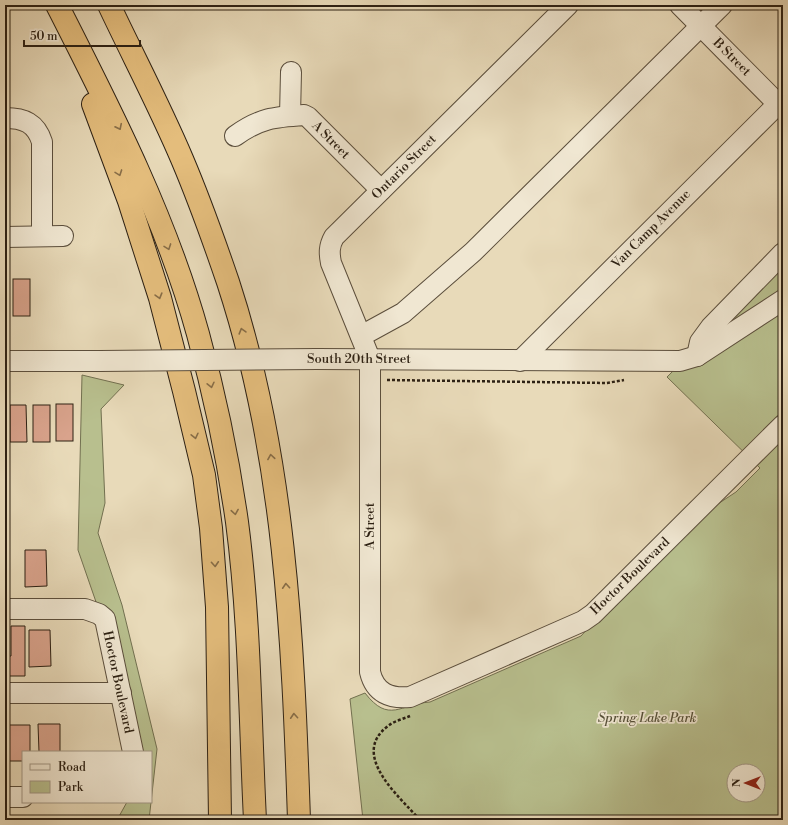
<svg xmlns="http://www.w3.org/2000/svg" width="788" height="825" font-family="'Libre Bodoni',serif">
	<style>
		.green { fill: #b8bf8e; stroke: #727050; fill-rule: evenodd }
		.building { fill: #d9a38c; stroke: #2c2013 }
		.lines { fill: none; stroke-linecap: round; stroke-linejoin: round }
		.minor-casing { stroke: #5b4e3c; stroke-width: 22 }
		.highway-casing { stroke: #2c2013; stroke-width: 24 }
		.path { stroke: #2c2013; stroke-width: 2.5; stroke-dasharray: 3 2; stroke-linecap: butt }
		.minor { stroke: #f0e7d2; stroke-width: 20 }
		.highway { stroke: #e4bd7c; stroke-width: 22 }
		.minor-bridge-casing { stroke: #5b4e3c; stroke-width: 22; stroke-linecap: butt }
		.minor-bridge { stroke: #f0e7d2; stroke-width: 20 }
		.oneway { stroke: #886e48 }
		.labels { text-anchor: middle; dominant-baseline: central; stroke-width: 3.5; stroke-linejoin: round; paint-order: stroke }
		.street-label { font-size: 13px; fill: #2c2013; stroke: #f0e7d2 }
		.park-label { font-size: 13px; font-style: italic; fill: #565038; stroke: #f0e7d2 }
	</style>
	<rect width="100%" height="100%" fill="#e8dab9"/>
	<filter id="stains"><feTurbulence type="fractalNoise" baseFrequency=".005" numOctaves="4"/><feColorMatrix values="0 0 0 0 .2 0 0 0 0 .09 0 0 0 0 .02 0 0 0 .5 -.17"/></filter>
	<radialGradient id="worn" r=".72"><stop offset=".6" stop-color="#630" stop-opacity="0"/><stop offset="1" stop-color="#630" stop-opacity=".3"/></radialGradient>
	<g class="green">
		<path d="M783,262V820H363L350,699L365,693C389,724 400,704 430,702L581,636L612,602L695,519L736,492L760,468L667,377ZM734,771H758V795H734Z"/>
		<path d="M82,375L124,385L101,409L105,503L98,533L122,605L157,749L149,820H117L127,802H151V752H140L130,700L78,550Z"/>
	</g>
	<g class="building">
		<rect x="13" y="279" width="17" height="37"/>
		<rect x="56" y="404" width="17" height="37"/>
		<path d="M10,405H26L27,442H10Z"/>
		<rect x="33" y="405" width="17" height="37"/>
		<path d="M25,550H46L47,586L25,587Z"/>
		<rect x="5" y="551" width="2" height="37"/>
		<path d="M11,626H25V676H8V656H11Z"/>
		<path d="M29,630H50L51,666L29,667Z"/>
		<path d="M38,724H60V752H39Z"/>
		<path d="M8,725H30V752H23V761H9Z"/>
	</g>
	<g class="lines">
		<defs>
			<g id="minor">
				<path d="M568,5L334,237C329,246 329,253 331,263L370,359V672C375,693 390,699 410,697L583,621L593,614L783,425"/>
				<path d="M680,5L783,109"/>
				<path d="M290,116L291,72"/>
				<path d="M5,118C24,118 36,123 42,142V236"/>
				<path d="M235,136C260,118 274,117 304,115L308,117L381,190"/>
				<path d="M5,237L63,236"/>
				<path d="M361,336L403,313L473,252L722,5"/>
				<path d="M697,356L700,342L711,327L783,253"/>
				<path d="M317,359L680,361L697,356L783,300"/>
				<path d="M5,361H100"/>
				<path d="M520,361L783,99"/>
				<path d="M5,609H85L99,614L105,619L133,752"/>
				<path d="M5,693H121"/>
				<path d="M5,797H23"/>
			</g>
			<g id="highway">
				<path d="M57,5C111,111 166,218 198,334C215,396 228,458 237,522C250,620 250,721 255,820"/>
				<path d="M109,5C133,56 160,107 182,159C199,199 214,241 228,282C285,456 293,639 299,820"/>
				<path d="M93,104L129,201L160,298L184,391L204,475L211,528L217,607L220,820"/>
			</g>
		</defs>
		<use href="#minor" class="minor-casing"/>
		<use href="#highway" class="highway-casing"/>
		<g class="path">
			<path d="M387,380L607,383L624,380"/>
			<path d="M779,408L783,404"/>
			<path d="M410,716C403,719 394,721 388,726C349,755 400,797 420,820"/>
		</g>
		<use href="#minor" class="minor"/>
		<use href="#highway" class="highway"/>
		<defs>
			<path id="minor-bridge" d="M100,361L317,359"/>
		</defs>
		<use href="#minor-bridge" class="minor-bridge-casing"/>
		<use href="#minor-bridge" class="minor-bridge"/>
	</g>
	<defs><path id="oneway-chevron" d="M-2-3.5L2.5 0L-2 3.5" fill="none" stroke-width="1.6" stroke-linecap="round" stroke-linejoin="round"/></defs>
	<g class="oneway">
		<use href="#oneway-chevron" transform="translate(119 127) rotate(64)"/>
		<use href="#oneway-chevron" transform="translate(119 173) rotate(70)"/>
		<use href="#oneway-chevron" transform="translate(168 247) rotate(70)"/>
		<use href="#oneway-chevron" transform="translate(159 296) rotate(74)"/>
		<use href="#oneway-chevron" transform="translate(242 331) rotate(-106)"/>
		<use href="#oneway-chevron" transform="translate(211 385) rotate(77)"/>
		<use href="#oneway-chevron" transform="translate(195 436) rotate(77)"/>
		<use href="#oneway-chevron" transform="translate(271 457) rotate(-99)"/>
		<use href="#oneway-chevron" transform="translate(235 512) rotate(81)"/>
		<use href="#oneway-chevron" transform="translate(215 564) rotate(86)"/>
		<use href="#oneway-chevron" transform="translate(286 586) rotate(-94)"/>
		<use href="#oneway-chevron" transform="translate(294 716) rotate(-94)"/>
	</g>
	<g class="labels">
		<g class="street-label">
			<text transform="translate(732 57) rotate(45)">B Street</text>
			<text transform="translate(331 140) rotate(45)">A Street</text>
			<text transform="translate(404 167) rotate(-45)">Ontario Street</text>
			<text transform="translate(651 229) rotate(-45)">Van Camp Avenue</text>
			<text x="359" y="359">South 20th Street</text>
			<text transform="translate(370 526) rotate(-90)">A Street</text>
			<text transform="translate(630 576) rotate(-44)">Hoctor Boulevard</text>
			<text transform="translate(118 682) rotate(78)">Hoctor Boulevard</text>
		</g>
		<g class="park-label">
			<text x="647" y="718">Spring Lake Park</text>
		</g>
	</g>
	<rect width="788" height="825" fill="none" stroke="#e8dab9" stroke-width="20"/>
	<rect x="6" y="6" width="776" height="813" fill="none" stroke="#2c2013" stroke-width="2"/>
	<rect x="10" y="10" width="768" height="805" fill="none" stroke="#2c2013"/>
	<rect x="22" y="751" width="130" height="52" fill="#f0e7d2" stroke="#a29786"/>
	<rect x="30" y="764" width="20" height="6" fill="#f0e7d2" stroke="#a29786"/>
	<text x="58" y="771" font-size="12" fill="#2c2013">Road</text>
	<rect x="30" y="781" width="20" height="12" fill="#b8bf8e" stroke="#a29786"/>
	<text x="58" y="791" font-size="12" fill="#2c2013">Park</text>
	<g transform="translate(746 783) rotate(270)"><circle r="19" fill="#f0e7d2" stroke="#a29786"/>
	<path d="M0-3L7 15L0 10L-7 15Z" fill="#8f2418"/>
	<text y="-6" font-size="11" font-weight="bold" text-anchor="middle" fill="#2c2013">N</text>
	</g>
	<path d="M24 40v6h116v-6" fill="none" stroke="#2c2013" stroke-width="2"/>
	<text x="30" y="40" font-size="12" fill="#2c2013" stroke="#f0e7d2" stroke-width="3" paint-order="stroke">50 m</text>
	<rect width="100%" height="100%" filter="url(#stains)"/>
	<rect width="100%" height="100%" fill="url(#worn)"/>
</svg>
